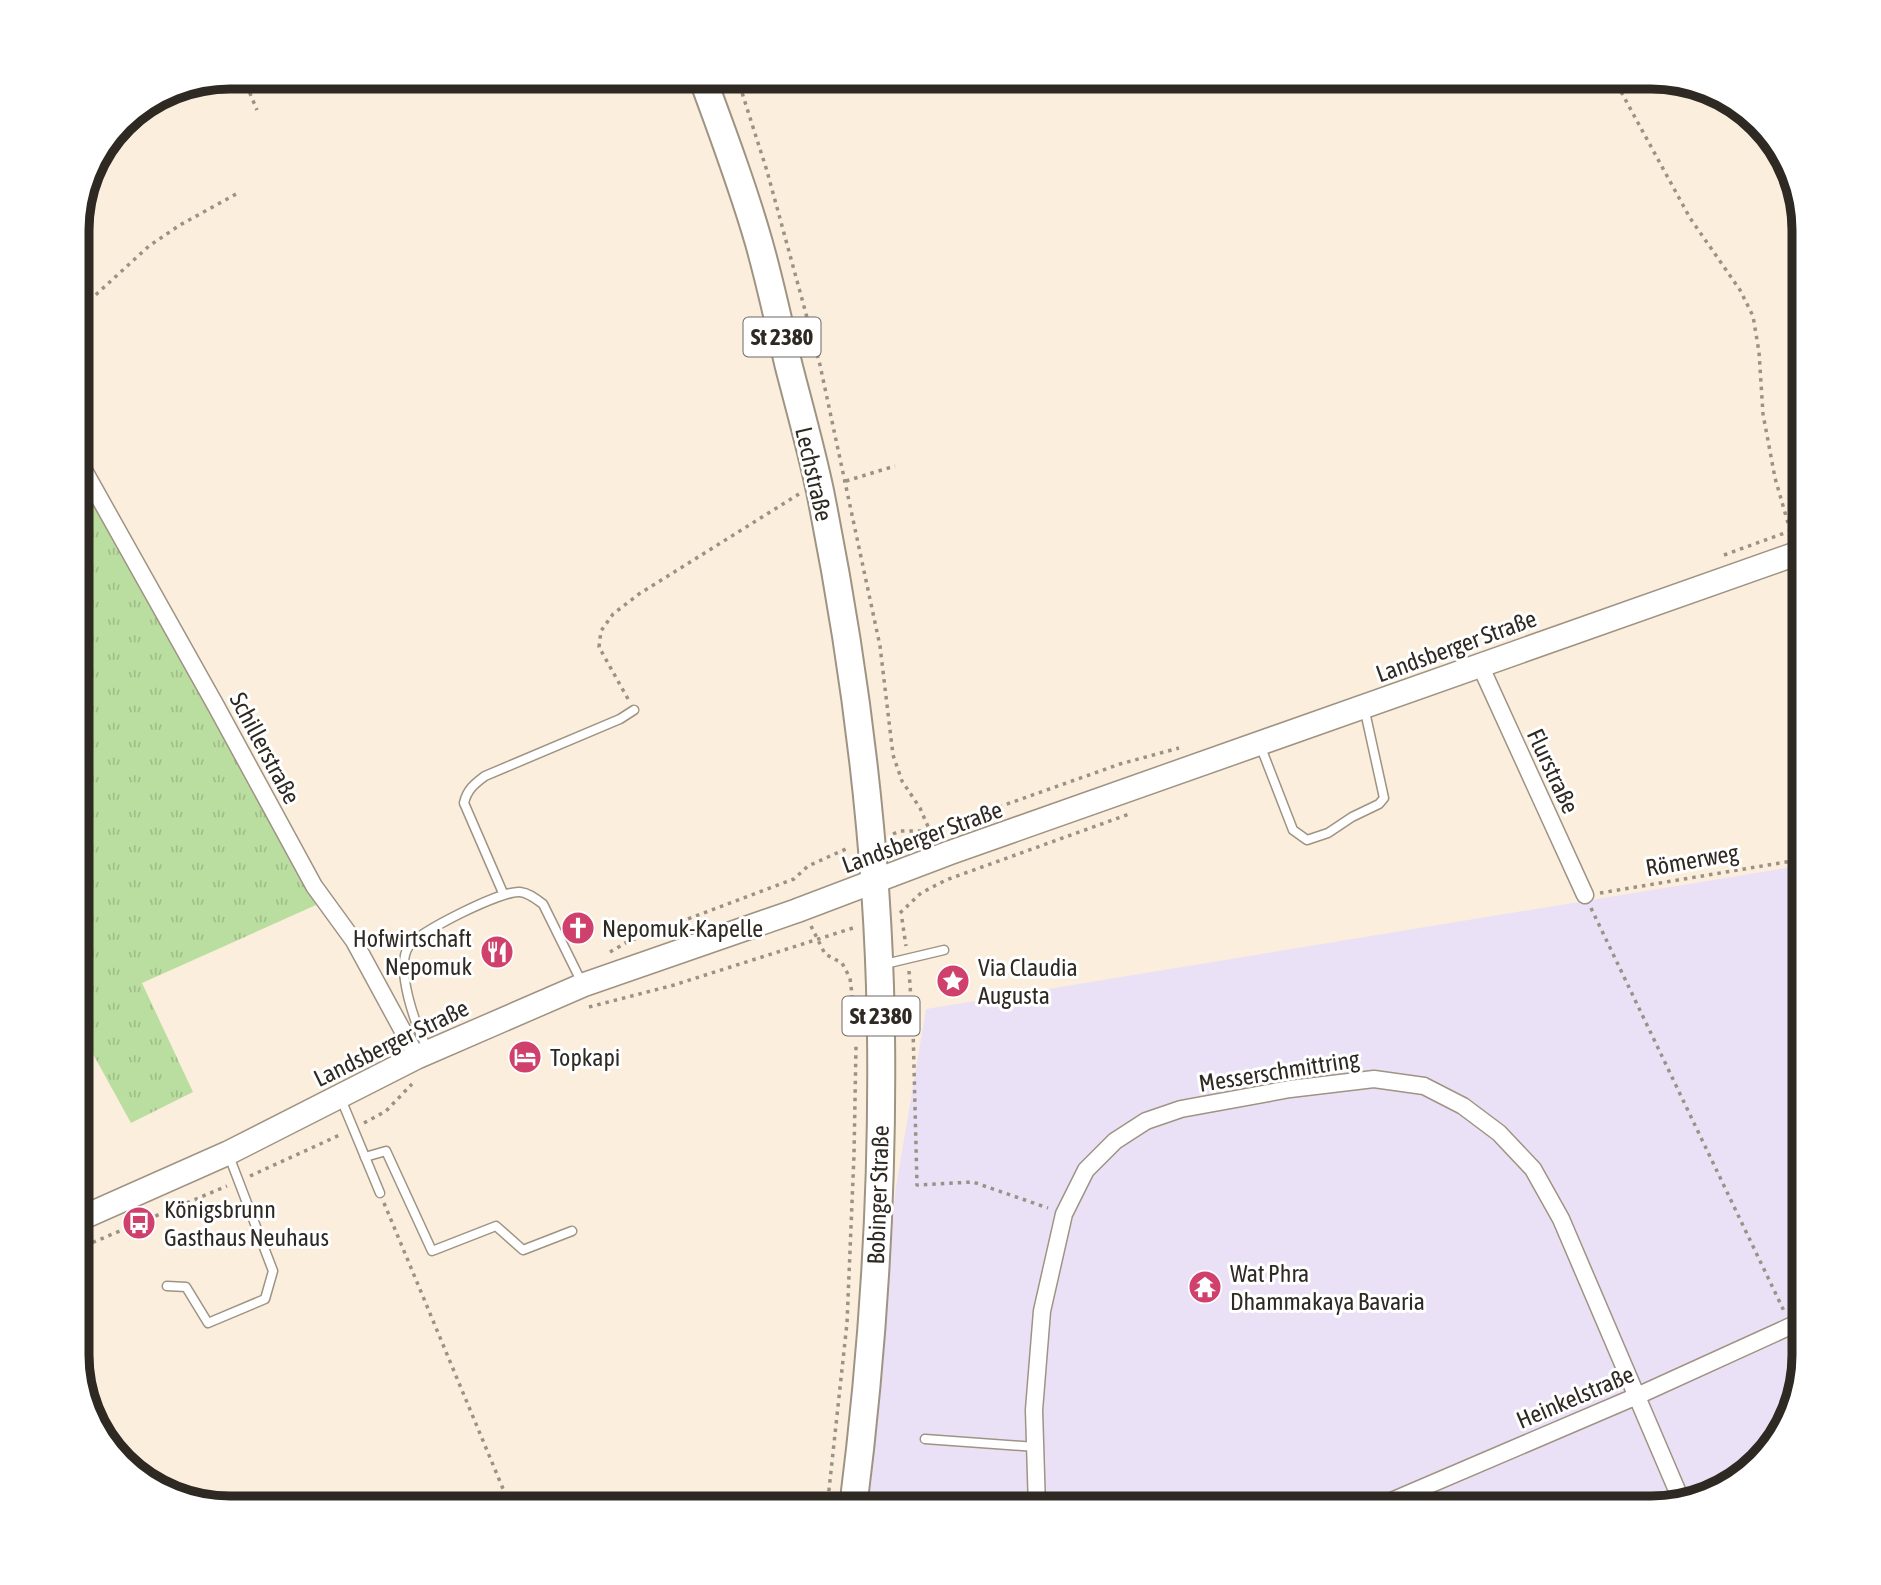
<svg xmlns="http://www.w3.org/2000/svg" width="1881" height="1585" font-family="'Asap Condensed',sans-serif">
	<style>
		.commercial { fill: #ebe1f6 }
		.grass { fill: url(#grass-tufts) }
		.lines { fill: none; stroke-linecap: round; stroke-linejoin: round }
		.lane-casing { stroke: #9f9383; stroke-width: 11 }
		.street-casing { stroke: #9f9383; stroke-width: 19 }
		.secondary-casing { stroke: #9f9383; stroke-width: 26 }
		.primary-casing { stroke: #9f9383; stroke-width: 30 }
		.path { stroke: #9b9285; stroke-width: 3.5; stroke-dasharray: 3.5 5; stroke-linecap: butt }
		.lane { stroke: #fff; stroke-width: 8 }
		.street { stroke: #fff; stroke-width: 16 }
		.secondary { stroke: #fff; stroke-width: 23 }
		.primary { stroke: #fff; stroke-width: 26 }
		.labels { text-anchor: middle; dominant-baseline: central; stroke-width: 6; stroke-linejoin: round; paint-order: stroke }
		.shield { fill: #fff; stroke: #6d6964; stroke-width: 2 }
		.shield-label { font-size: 23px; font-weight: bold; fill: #2e2922 }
		.street-label { font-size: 24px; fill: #2e2922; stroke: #fff }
		.poi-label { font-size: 24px; fill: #2e2922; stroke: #fff; text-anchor: start }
		.rim { fill: none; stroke: #2e2922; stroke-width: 9 }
	</style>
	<defs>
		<pattern id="grass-tufts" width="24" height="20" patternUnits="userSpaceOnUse" patternTransform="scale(1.75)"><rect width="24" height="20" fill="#bade9f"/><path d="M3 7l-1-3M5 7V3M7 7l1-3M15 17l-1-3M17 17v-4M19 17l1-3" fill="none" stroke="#a0be89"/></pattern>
	</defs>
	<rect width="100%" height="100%" fill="#fbeedc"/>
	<path class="commercial" d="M1804,865V1356L1793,1413L1766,1456L1710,1496L1651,1508H865L881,1387L895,1193L926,1009Z"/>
	<path class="grass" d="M77,469L269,814L316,905L142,983L193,1092L131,1123L77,1025Z"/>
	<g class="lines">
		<defs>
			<g id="lane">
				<path d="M1260,745L1293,830L1307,840L1328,833L1352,817L1379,804L1384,798L1364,707"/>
				<path d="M503,893L464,803C467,790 474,784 485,776L620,719L634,710"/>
				<path d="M885,964L944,950"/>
				<path d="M428,1049C416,1029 394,966 409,946C420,931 502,890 520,892C529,893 536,899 543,904L582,983"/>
				<path d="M341,1099L380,1193"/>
				<path d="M365,1157L386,1151L432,1251L496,1226L523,1250L572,1231"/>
				<path d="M1804,1190L1794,1167L1804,1162"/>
				<path d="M167,1286L186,1287L208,1323L265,1299L273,1271L229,1156"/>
				<path d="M925,1439L1036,1447"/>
			</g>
			<g id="street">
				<path d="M77,458L216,706L314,886L354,941L417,1057"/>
				<path d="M1480,665L1585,895"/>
				<path d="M1037,1508L1034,1410L1042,1311L1064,1214L1086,1170L1115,1141L1146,1121L1181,1109L1290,1089L1374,1079L1424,1086L1463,1106L1499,1133L1533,1169L1561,1219L1682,1502"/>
				<path d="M1375,1508L1637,1396L1804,1320"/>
			</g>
			<path id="secondary" d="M77,1220L228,1153L417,1057L583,985L796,911L949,853L1804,551"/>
			<path id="primary" d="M702,77C722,131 743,187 759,243C770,282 779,323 788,363C799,406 811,448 820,491C856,670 879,852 881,1034C883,1193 873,1351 853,1508"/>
		</defs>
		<use href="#lane" class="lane-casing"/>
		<use href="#street" class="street-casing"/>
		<use href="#secondary" class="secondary-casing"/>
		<use href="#primary" class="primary-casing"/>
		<g class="path">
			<path d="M243,77L257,110"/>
			<path d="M737,77L767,171L820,365L880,646L893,755L902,781L920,808L933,838"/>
			<path d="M1613,77L1690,218L1740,290L1753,316L1759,352L1763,414L1775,478L1790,530"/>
			<path d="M77,312L149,246L180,225L238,193"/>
			<path d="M846,481L895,466"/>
			<path d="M1724,555L1804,526"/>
			<path d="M628,699L599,647L601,631L613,614L639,594L799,494"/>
			<path d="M893,834L900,831H931L1120,764L1179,748"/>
			<path d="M1600,893L1804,859"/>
			<path d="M1591,908L1784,1311"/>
			<path d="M900,913L921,893L946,880L1132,813"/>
			<path d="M902,919L906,946"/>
			<path d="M811,926L825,954L842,963L850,978L856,1028"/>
			<path d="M610,952L627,942L794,879L808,866L848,848"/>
			<path d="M909,971L913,1028L917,1185L973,1182L1048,1208"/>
			<path d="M589,1007L674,985L856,927"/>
			<path d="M364,1123L386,1111L412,1084"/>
			<path d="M250,1176L342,1134"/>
			<path d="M384,1203L511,1508"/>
			<path d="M77,1249L227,1186"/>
			<path d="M827,1508L847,1323L854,1155L856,1046"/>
		</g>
		<use href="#lane" class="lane"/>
		<use href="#street" class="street"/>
		<use href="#secondary" class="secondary"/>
		<use href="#primary" class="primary"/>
	</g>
	<defs>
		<symbol id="church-disc" viewBox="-11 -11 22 22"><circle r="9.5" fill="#cf416c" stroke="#fff"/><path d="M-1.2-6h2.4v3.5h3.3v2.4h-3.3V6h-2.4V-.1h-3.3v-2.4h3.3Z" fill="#fff"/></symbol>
		<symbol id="restaurant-disc" viewBox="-11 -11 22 22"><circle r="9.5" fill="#cf416c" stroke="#fff"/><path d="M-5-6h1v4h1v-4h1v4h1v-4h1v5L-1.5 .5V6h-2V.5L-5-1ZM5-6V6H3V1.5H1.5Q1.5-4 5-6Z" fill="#fff"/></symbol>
		<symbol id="sight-disc" viewBox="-11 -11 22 22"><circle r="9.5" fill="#cf416c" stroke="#fff"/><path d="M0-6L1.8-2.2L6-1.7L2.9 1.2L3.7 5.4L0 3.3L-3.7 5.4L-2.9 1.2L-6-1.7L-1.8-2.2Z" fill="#fff"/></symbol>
		<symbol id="hotel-disc" viewBox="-11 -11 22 22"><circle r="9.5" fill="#cf416c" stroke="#fff"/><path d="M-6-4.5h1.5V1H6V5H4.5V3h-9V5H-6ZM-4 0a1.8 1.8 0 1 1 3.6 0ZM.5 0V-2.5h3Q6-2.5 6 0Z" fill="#fff"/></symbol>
		<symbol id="bus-disc" viewBox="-11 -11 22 22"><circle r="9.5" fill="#cf416c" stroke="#fff"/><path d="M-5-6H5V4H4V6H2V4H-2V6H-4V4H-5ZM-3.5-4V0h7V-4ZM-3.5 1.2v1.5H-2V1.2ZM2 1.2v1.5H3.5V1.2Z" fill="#fff"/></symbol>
		<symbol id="temple-disc" viewBox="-11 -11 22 22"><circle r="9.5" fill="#cf416c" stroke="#fff"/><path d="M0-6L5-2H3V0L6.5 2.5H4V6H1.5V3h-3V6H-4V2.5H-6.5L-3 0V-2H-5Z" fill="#fff"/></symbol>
	</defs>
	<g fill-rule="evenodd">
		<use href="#church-disc" x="559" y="909" width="38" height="38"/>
		<use href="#restaurant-disc" x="478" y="933" width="38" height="38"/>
		<use href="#sight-disc" x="934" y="962" width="38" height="38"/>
		<use href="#hotel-disc" x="506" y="1038" width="38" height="38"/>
		<use href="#bus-disc" x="120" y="1204" width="38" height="38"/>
		<use href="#temple-disc" x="1186" y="1268" width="38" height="38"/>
	</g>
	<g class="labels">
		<g class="shield">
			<rect x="743.5" y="317.5" width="77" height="39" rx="5"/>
			<rect x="842.5" y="996.5" width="77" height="39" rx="5"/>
		</g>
		<g class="shield-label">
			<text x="782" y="337">St 2380</text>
			<text x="881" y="1016">St 2380</text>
		</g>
		<g class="street-label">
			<text transform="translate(814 474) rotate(77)">Lechstraße</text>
			<text transform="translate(1456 646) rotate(-20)">Landsberger Straße</text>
			<text transform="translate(265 748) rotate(62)">Schillerstraße</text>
			<text transform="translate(1553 771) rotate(65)">Flurstraße</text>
			<text transform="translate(922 837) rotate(-20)">Landsberger Straße</text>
			<text transform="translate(1692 860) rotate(-10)">Römerweg</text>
			<text transform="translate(391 1043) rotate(-26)">Landsberger Straße</text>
			<text transform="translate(1279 1071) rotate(-9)">Messerschmittring</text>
			<text transform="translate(878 1195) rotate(-88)">Bobinger Straße</text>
			<text transform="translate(1575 1397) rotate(-23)">Heinkelstraße</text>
		</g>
		<g class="poi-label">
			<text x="602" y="928">Nepomuk-Kapelle</text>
			<text x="472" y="938" text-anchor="end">Hofwirtschaft<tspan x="472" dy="28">Nepomuk</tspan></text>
			<text x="978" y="967">Via Claudia<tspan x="978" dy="28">Augusta</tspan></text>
			<text x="550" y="1057">Topkapi</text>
			<text x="164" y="1209">Königsbrunn<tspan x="164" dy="28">Gasthaus Neuhaus</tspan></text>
			<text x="1230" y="1273">Wat Phra<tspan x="1230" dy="28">Dhammakaya Bavaria</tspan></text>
		</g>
	</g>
	<path d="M0 0H1881V1585H0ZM230 89H1651A141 141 0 0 1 1792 230V1355A141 141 0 0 1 1651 1496H230A141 141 0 0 1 89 1355V230A141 141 0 0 1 230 89Z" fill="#fff" fill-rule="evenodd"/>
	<path class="rim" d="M230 89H1651A141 141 0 0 1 1792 230V1355A141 141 0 0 1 1651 1496H230A141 141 0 0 1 89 1355V230A141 141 0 0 1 230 89Z"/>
</svg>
